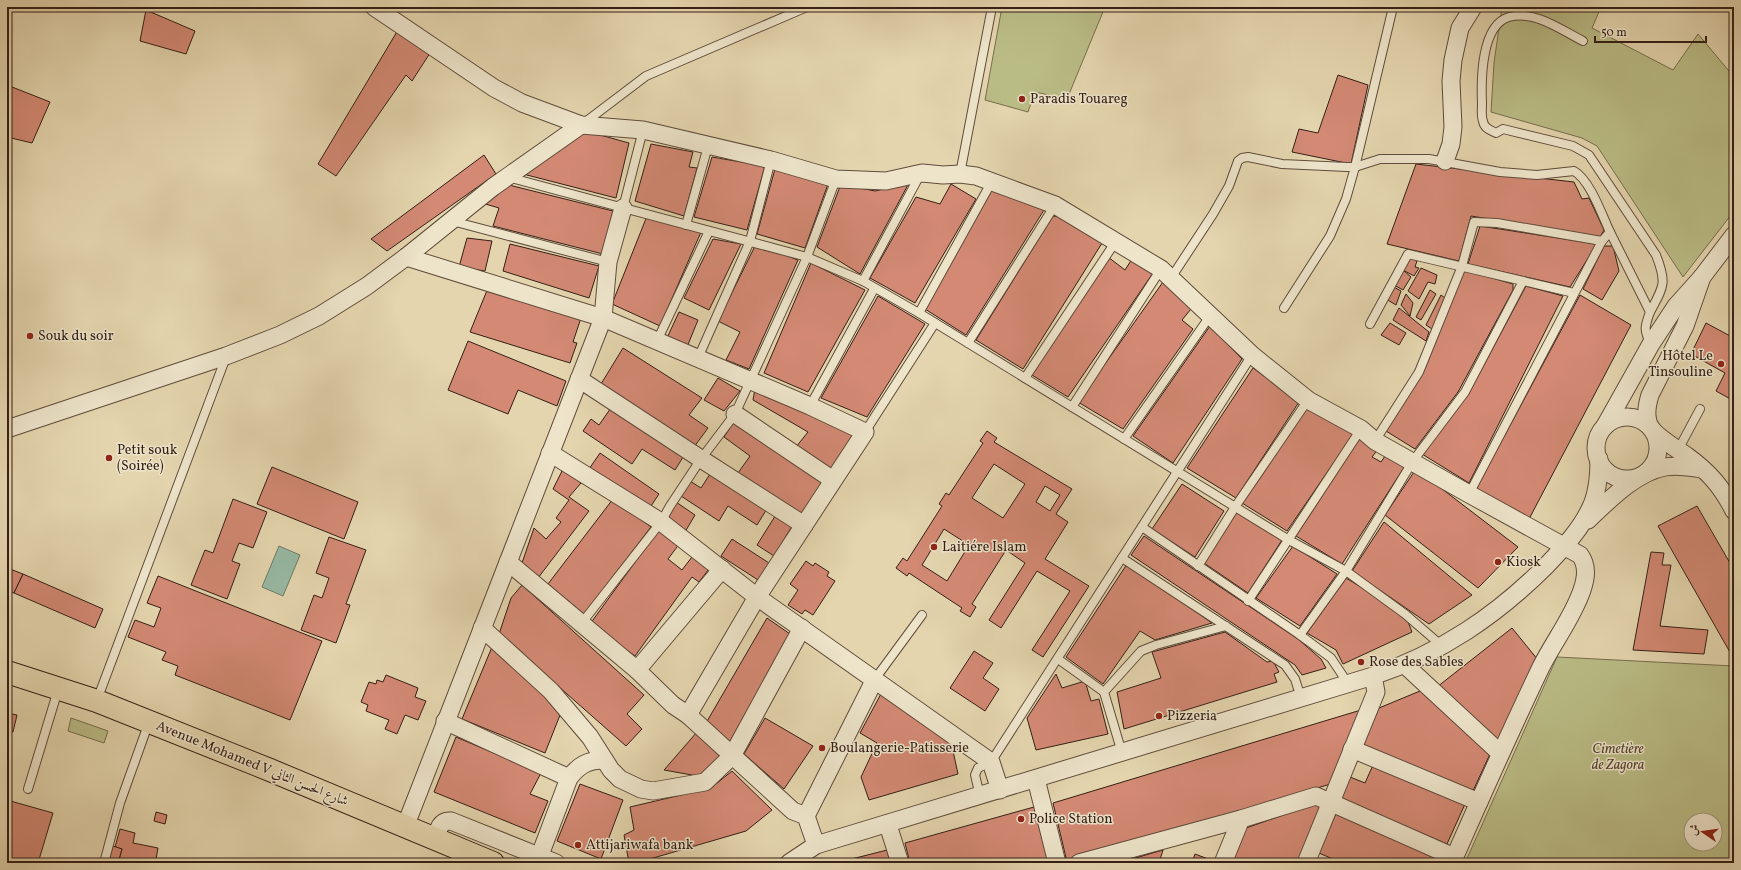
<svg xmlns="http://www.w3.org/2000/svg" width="1741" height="870" font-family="Vollkorn,Amiri,serif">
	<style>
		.green { fill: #babc86; stroke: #776e4e; fill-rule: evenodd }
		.water { fill: #97b9a4; stroke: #6f7b6b }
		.building { fill: #d38974; stroke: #341f16; fill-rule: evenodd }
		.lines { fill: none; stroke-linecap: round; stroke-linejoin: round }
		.service-casing { stroke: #604c3c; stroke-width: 10 }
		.minor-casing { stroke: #604c3c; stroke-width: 19 }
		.primary-casing { stroke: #341f16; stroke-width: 24 }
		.service { stroke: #ede4ca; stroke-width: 8 }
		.minor { stroke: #ede4ca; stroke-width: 17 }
		.primary { stroke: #e4d5ae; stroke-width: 22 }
		.poi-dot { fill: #8f2418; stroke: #ede4ca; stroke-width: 1.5 }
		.labels { text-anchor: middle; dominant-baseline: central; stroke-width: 3; stroke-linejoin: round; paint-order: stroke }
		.poi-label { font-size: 14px; fill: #341f16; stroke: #ede4ca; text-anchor: start }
		.park-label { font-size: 14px; font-style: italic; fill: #564632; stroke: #ede4ca }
		.street-label { font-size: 14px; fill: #341f16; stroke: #ede4ca }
	</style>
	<rect width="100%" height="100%" fill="#e4d5ae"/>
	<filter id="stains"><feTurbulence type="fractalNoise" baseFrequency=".005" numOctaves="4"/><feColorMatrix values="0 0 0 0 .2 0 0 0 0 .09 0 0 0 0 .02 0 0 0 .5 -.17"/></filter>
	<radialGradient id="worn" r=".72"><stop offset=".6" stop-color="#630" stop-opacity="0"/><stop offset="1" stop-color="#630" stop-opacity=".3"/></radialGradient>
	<g class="green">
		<path d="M1002,7H1105L1067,99L1035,92L1028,112L985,100Z"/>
		<path d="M1502,7H1601L1592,28L1673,70L1698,34L1734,77V211L1683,277L1597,146L1582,138L1491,112L1494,63Z"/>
		<path d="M1557,657L1734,666V863H1465ZM1691,820H1715V844H1691Z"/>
		<path d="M71,718L108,731L104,743L68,731Z"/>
	</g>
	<path class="water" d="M279,546L300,555L283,596L262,587Z"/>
	<g class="building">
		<path d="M146,10L195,31L186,54L140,41Z"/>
		<path d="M398,30L430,53L412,81L406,75L336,176L318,164Z"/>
		<path d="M1338,75L1368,85L1351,164L1292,152L1299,129L1318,133Z"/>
		<path d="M7,85L50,102L32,143L7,137Z"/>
		<path d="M582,130L629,143L616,198L523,174Z"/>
		<path d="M651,144L693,152L689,167L697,168L684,216L635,201Z"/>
		<path d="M484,155L496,174L387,251L371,239Z"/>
		<path d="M712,157L765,166L747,230L694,217Z"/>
		<path d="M1416,164L1574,182L1582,199L1589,198L1604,230L1600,237L1471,216L1459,261L1387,244Z"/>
		<path d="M775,169L828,184L805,248L757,234Z"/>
		<path d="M909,183L860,274L817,247L841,184L875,191Z"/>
		<path d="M951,184L976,199L915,303L870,278L916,197L940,204Z"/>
		<path d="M509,185L613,211L603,254L493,226L499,208L482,203Z"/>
		<path d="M993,188L1044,210L966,335L925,309Z"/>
		<path d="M647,216L701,232L660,326L612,304Z"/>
		<path d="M1053,216L1068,218L1104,240L1023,369L976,340Z"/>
		<path d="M1480,226L1597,244L1570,287L1468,264Z"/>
		<path d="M467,238L492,241L485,271L459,267Z"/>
		<path d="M713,239L741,244L709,310L684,298Z"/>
		<path d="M510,244L599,266L589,298L503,271Z"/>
		<path d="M756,244L798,260L749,369L726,360L740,332L718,321Z"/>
		<path d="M1604,246H1613L1619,271L1602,300L1583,289Z"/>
		<path d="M1108,257L1125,270L1132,259L1153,273L1068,397L1032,375Z"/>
		<path d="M1410,257L1417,261L1415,267L1419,268L1414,276L1403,270Z"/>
		<path d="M811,263L865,290L808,392L764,373Z"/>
		<path d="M1421,268L1437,275L1435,284L1428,282L1419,299L1408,291Z"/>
		<path d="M1403,270L1411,277L1403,290L1394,285Z"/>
		<path d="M1464,270L1513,284V290L1458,392L1415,449L1386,431L1426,366Z"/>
		<path d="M1163,282L1191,309L1182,320L1193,329L1123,429L1078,402Z"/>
		<path d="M1392,286L1401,291L1396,305L1386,299Z"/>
		<path d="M1526,286L1563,296L1469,483L1422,454L1469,393Z"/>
		<path d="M488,288L581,318L573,342L577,343L570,363L470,332Z"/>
		<path d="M1430,290L1436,294L1421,320L1416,317Z"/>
		<path d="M1406,294L1413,303L1410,316L1401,305Z"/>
		<path d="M1441,295L1445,298L1432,329L1426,325Z"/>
		<path d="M1580,295L1631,325L1528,521L1476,489Z"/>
		<path d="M878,296L925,324L867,417L821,398Z"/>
		<path d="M1399,308L1429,332L1426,341L1393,320Z"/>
		<path d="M679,312L698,320L687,347L667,338Z"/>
		<path d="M1390,323L1406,333L1399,345L1381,335Z"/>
		<path d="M1706,323L1734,338V401L1716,391L1725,373L1691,354Z"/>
		<path d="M1210,326L1242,359L1173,463L1133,436Z"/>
		<path d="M468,341L566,381L557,406L518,390L508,414L448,390Z"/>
		<path d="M623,348L702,398L689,415L708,428L694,447L601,384Z"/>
		<path d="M1253,368L1299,402L1236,498L1187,468Z"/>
		<path d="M718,378L740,391L724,411L704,400Z"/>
		<path d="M755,389L855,436L831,471L796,447L808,432L753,400Z"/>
		<path d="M613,405L685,454L675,470L642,449L632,464L583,431L591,419L599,425Z"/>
		<path d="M1307,407L1354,433L1287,531L1242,503Z"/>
		<path d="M736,419L826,480L802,517L738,473L750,456L724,437Z"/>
		<path d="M987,431L997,438L994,442L1072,489L1056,514L1068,522L1045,559L1089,586L1043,657L1032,650L1070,591L1037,571L1001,628L989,620L1025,563L1006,550L972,604L976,607L970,617L960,611L962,608L909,573L907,576L896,568L903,558L907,561L942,506L939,504L946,493L949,495L983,443L980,441ZM994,464L1025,484L1003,518L972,498ZM1045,486L1060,495L1050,511L1036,502ZM944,529L969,545L947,581L922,565Z"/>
		<path d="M1360,438L1379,448L1372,457L1381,462L1385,456L1405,466L1342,564L1296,536Z"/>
		<path d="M600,453L659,494L649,509L589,469Z"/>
		<path d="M272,467L358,502L344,539L257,504Z"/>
		<path d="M563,469L581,483L569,497L589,511L538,578L522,563L534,528L546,539L561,522L556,518L569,500L553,489Z"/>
		<path d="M1416,469L1518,547L1478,588L1385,515Z"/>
		<path d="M712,471L768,507L757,525L728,506L719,521L681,496L690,481L701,488Z"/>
		<path d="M1182,484L1224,511L1195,557L1152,529Z"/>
		<path d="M233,499L267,512L253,548L239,543L232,561L240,564L227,599L191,585L205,550L213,553Z"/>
		<path d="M613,499L651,527L584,614L548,584Z"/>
		<path d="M676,502L695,515L685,532L665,519Z"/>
		<path d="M1697,506L1734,570V654H1731L1658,526Z"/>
		<path d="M1237,512L1282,540L1248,593L1204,563Z"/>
		<path d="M777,513L794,523L774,556L757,545Z"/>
		<path d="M1384,522L1472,595L1429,624L1352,571Z"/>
		<path d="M660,528L680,543L668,559L682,570L695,553L712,565L699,582L692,577L635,656L590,624Z"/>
		<path d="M1144,536L1298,639L1321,659L1326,668L1302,675L1295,665L1131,555Z"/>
		<path d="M329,537L366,550L346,604L350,605L336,643L301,630L314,595L322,598L329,578L316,573Z"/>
		<path d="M732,539L769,563L758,580L721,556Z"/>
		<path d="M1293,546L1337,574L1300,626L1256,598Z"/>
		<path d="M1651,552L1664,553L1662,565H1671L1660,626L1708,630L1704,654L1633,650Z"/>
		<path d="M806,561L813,566L815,563L829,572L827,576L835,581L813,615L805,610L802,614L788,605L798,590L790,584Z"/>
		<path d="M1127,564L1212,623L1155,640L1140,631L1103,684L1066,657Z"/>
		<path d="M10,569L23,574L14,593L7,590V576Z"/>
		<path d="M23,574L103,609L95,628L14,593Z"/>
		<path d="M158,576L322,641L290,720L175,675L178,666L162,660L166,652L128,637L135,620L154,627L161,608L147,603Z"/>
		<path d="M1346,578L1405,614L1412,632L1343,664L1336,650L1307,633Z"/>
		<path d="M522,585L644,695L627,714L642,729L626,746L499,634L511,598Z"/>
		<path d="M767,618L790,634L729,743L706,723Z"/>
		<path d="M1512,628L1538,660L1497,742L1437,687Z"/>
		<path d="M1225,632L1267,662L1273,661L1279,672L1274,674L1277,682L1124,729L1117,692L1161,678L1152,652Z"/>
		<path d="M492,647L562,710L545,753L462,719Z"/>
		<path d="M974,651L993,663L983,678L999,689L985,711L950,688Z"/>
		<path d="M1056,674L1062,688L1085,681L1091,701L1099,699L1108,734L1036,750L1027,718Z"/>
		<path d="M386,675L418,688L415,697L426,701L418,720L405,715L397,734L385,729L389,720L366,711L368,705L361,702L369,682L376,684L377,680L383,682Z"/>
		<path d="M1420,691L1490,754L1472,793L1363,745L1379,708Z"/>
		<path d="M882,692L950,737L958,774L869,800L861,777L877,743L860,733Z"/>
		<path d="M1361,710L1334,783L1067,862L1053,803Z"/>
		<path d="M7,713L17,715L13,732L7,731Z"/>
		<path d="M765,718L813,746L784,789L744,754Z"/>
		<path d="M697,732L722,759L703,777L664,770Z"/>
		<path d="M456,737L541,773L530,794L548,801L535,833L434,792Z"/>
		<path d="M1373,765L1465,804L1447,844L1341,799L1350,777L1365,783Z"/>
		<path d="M732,771L772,810L746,831L636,863H629L624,835L634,830L630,807L711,788Z"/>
		<path d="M580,784L623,800L601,859L557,841Z"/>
		<path d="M7,800L53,813L38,863H19L7,859Z"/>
		<path d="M1315,804L1323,806L1299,863H1232L1246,828Z"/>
		<path d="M1034,807L1049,863H910L905,843Z"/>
		<path d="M1337,811L1442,857L1439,863H1342L1319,853Z"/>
		<path d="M156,812L167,815L165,824L154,821Z"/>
		<path d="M120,829L135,833L133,843L158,848L156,859H160L159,863H118L122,849L115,847Z"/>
		<path d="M113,846L122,849L118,863H108Z"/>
		<path d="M887,850L890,863H836Z"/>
		<path d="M1163,850L1159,863H1118Z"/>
		<path d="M1195,854L1216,862V863H1192Z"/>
	</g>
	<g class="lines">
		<defs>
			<g id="service">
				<path d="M1583,41C1561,30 1535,10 1509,17C1481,25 1481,80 1482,103C1482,109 1481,116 1483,121C1484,128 1490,130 1496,133L1503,129L1573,146L1589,155L1656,255C1667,283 1664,286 1650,312"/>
				<path d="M584,123L646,76L807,7"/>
				<path d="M960,174L992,7"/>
				<path d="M508,177L807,257L863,281L919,313L1289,540L1346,571L1405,614L1442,646"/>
				<path d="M623,208L643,130"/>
				<path d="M452,221L608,262"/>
				<path d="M686,225L708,146"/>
				<path d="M1171,278L1213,214L1229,186L1238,161L1242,158L1248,157L1282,164L1347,167H1355L1380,159H1429L1500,172L1537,175L1574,171C1590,180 1602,215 1610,232"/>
				<path d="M863,281L921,173"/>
				<path d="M1284,308L1330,236L1346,199L1355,167L1393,7"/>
				<path d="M919,313L991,183"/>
				<path d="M1370,324L1408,254L1523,281"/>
				<path d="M657,341L709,231"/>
				<path d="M968,343L1055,205"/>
				<path d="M698,358L750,241L771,160"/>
				<path d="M1025,378L1116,241"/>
				<path d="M810,406L874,289"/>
				<path d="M1072,407L1161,269"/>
				<path d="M865,432L935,323"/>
				<path d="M1124,439L1210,316"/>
				<path d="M1375,441L1419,372L1462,266L1474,222L1497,223L1602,241"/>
				<path d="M1678,450L1700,409"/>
				<path d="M1469,494L1602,241L1610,232L1650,312C1645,326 1643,330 1651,344"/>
				<path d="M1142,527L1300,635L1331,658L1343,676L1346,685"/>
				<path d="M1122,558L1285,665L1295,679L1301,698"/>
				<path d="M1198,566L1235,507L1308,400"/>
				<path d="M1248,601L1361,429"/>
				<path d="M581,624L661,522L670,506L701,459L735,414L807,257L836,179"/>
				<path d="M1300,635L1346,571L1413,461L1465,392L1523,281L1574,293"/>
				<path d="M1058,659L1104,692"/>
				<path d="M875,679L922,615"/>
				<path d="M97,700L226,357"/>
				<path d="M1122,753L1104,692L1141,651L1156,645L1226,626"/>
				<path d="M28,789L58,690"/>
				<path d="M980,796L975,775L978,768L991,762L1252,355"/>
				<path d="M104,863L120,803L149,722"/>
			</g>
			<g id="minor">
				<path d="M374,7L494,88L522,103L581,125L643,130L771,160L836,179L886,181L922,173L943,175L960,174L976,176L1055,205L1161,269L1252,355L1308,400L1361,429L1375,441L1469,494L1580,555C1588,566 1586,578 1582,590C1573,617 1554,641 1541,667C1510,732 1481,797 1452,863"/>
				<path d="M1445,161L1451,144L1453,127L1451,81L1453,60L1460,28L1473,7"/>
				<path d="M406,257L603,318L810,406L865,432L757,597L688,715"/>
				<path d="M1702,277L1685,326L1650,395C1647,405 1644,418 1651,428C1656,436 1678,450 1687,456C1709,472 1722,487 1734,511"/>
				<path d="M579,379L701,459L804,525"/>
				<path d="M735,414L833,480"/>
				<circle cx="1627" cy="448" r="31"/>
				<path d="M1605,426L1651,344L1676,306L1702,277L1734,235"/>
				<path d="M7,429L226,356L280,335L319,316L367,286L406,257L493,187L581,125"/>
				<path d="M550,453L661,522L757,597L991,762L1000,790"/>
				<path d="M1588,520C1608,501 1636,472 1665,467C1677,465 1690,467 1702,469"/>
				<path d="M508,562L637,670L673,705L688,715L793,811L806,816L816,845"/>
				<path d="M482,628L551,691L590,737L611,770L620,779L641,789L653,791L705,782L732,756L802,628"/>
				<path d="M1405,665L1500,753"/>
				<path d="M637,670L722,569"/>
				<path d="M445,721L569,778"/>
				<path d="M1352,749L1479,802"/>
				<path d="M1036,779L1057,863"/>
				<path d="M806,816L875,679"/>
				<path d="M888,825L900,863"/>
				<path d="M405,827L603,318L608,262L623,208"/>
				<path d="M436,840C438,831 439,820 451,821L556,863"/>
				<path d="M537,863L569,778C579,765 588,760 604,760"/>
				<path d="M789,863L816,845L1373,676C1441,653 1496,616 1547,565C1564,547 1581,529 1591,507C1598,492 1599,475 1599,459"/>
				<path d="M1079,863L1241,819L1316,796L1454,857"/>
				<path d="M1223,863L1241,819"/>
				<path d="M1306,863L1376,692L1373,676"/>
			</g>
			<path id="primary" d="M7,672L97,701L270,770L493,863"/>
		</defs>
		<use href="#service" class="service-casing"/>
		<use href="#minor" class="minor-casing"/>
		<use href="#primary" class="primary-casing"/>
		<use href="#service" class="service"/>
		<use href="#minor" class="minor"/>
		<use href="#primary" class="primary"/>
	</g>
	<g class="poi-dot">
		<circle cx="1022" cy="99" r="4"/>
		<circle cx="30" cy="336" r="4"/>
		<circle cx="1721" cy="364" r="4"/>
		<circle cx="109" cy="458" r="4"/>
		<circle cx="934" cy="547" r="4"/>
		<circle cx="1498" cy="562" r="4"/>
		<circle cx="1361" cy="662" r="4"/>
		<circle cx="1159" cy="716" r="4"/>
		<circle cx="822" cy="748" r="4"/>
		<circle cx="1021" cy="819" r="4"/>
		<circle cx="578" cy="845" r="4"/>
	</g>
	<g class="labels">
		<g class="poi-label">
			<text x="1030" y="99">Paradis Touareg</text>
			<text x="38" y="336">Souk du soir</text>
			<text x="1713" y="356" text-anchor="end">Hôtel Le<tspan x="1713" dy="16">Tinsouline</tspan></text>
			<text x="117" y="450">Petit souk<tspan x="117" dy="16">(Soirée)</tspan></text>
			<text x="942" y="547">Laitiére Islam</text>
			<text x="1506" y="562">Kiosk</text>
			<text x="1369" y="662">Rose des Sables</text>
			<text x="1167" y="716">Pizzeria</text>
			<text x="830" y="748">Boulangerie-Patisserie</text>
			<text x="1029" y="819">Police Station</text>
			<text x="586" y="845">Attijariwafa bank</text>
		</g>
		<g class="park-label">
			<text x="1618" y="749">Cimetière<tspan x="1618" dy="16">de Zagora</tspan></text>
		</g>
		<g class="street-label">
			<text transform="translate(252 764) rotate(22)">Avenue Mohamed V شارع الحسن الثاني</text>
		</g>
	</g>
	<rect width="1741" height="870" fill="none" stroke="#e4d5ae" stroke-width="24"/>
	<rect x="8" y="8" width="1725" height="854" fill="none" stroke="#341f16" stroke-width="2"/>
	<rect x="12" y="12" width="1717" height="846" fill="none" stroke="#341f16"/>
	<g transform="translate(1703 832) rotate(283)"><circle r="19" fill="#ede4ca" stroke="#a39582"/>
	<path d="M0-3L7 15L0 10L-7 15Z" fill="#8f2418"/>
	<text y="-6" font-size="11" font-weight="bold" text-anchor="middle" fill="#341f16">ش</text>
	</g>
	<path d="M1595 36v6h111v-6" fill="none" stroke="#341f16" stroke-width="2"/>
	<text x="1601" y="36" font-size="12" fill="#341f16" stroke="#ede4ca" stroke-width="3" paint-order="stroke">50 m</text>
	<rect width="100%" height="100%" filter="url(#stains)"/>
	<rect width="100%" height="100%" fill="url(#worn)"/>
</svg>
